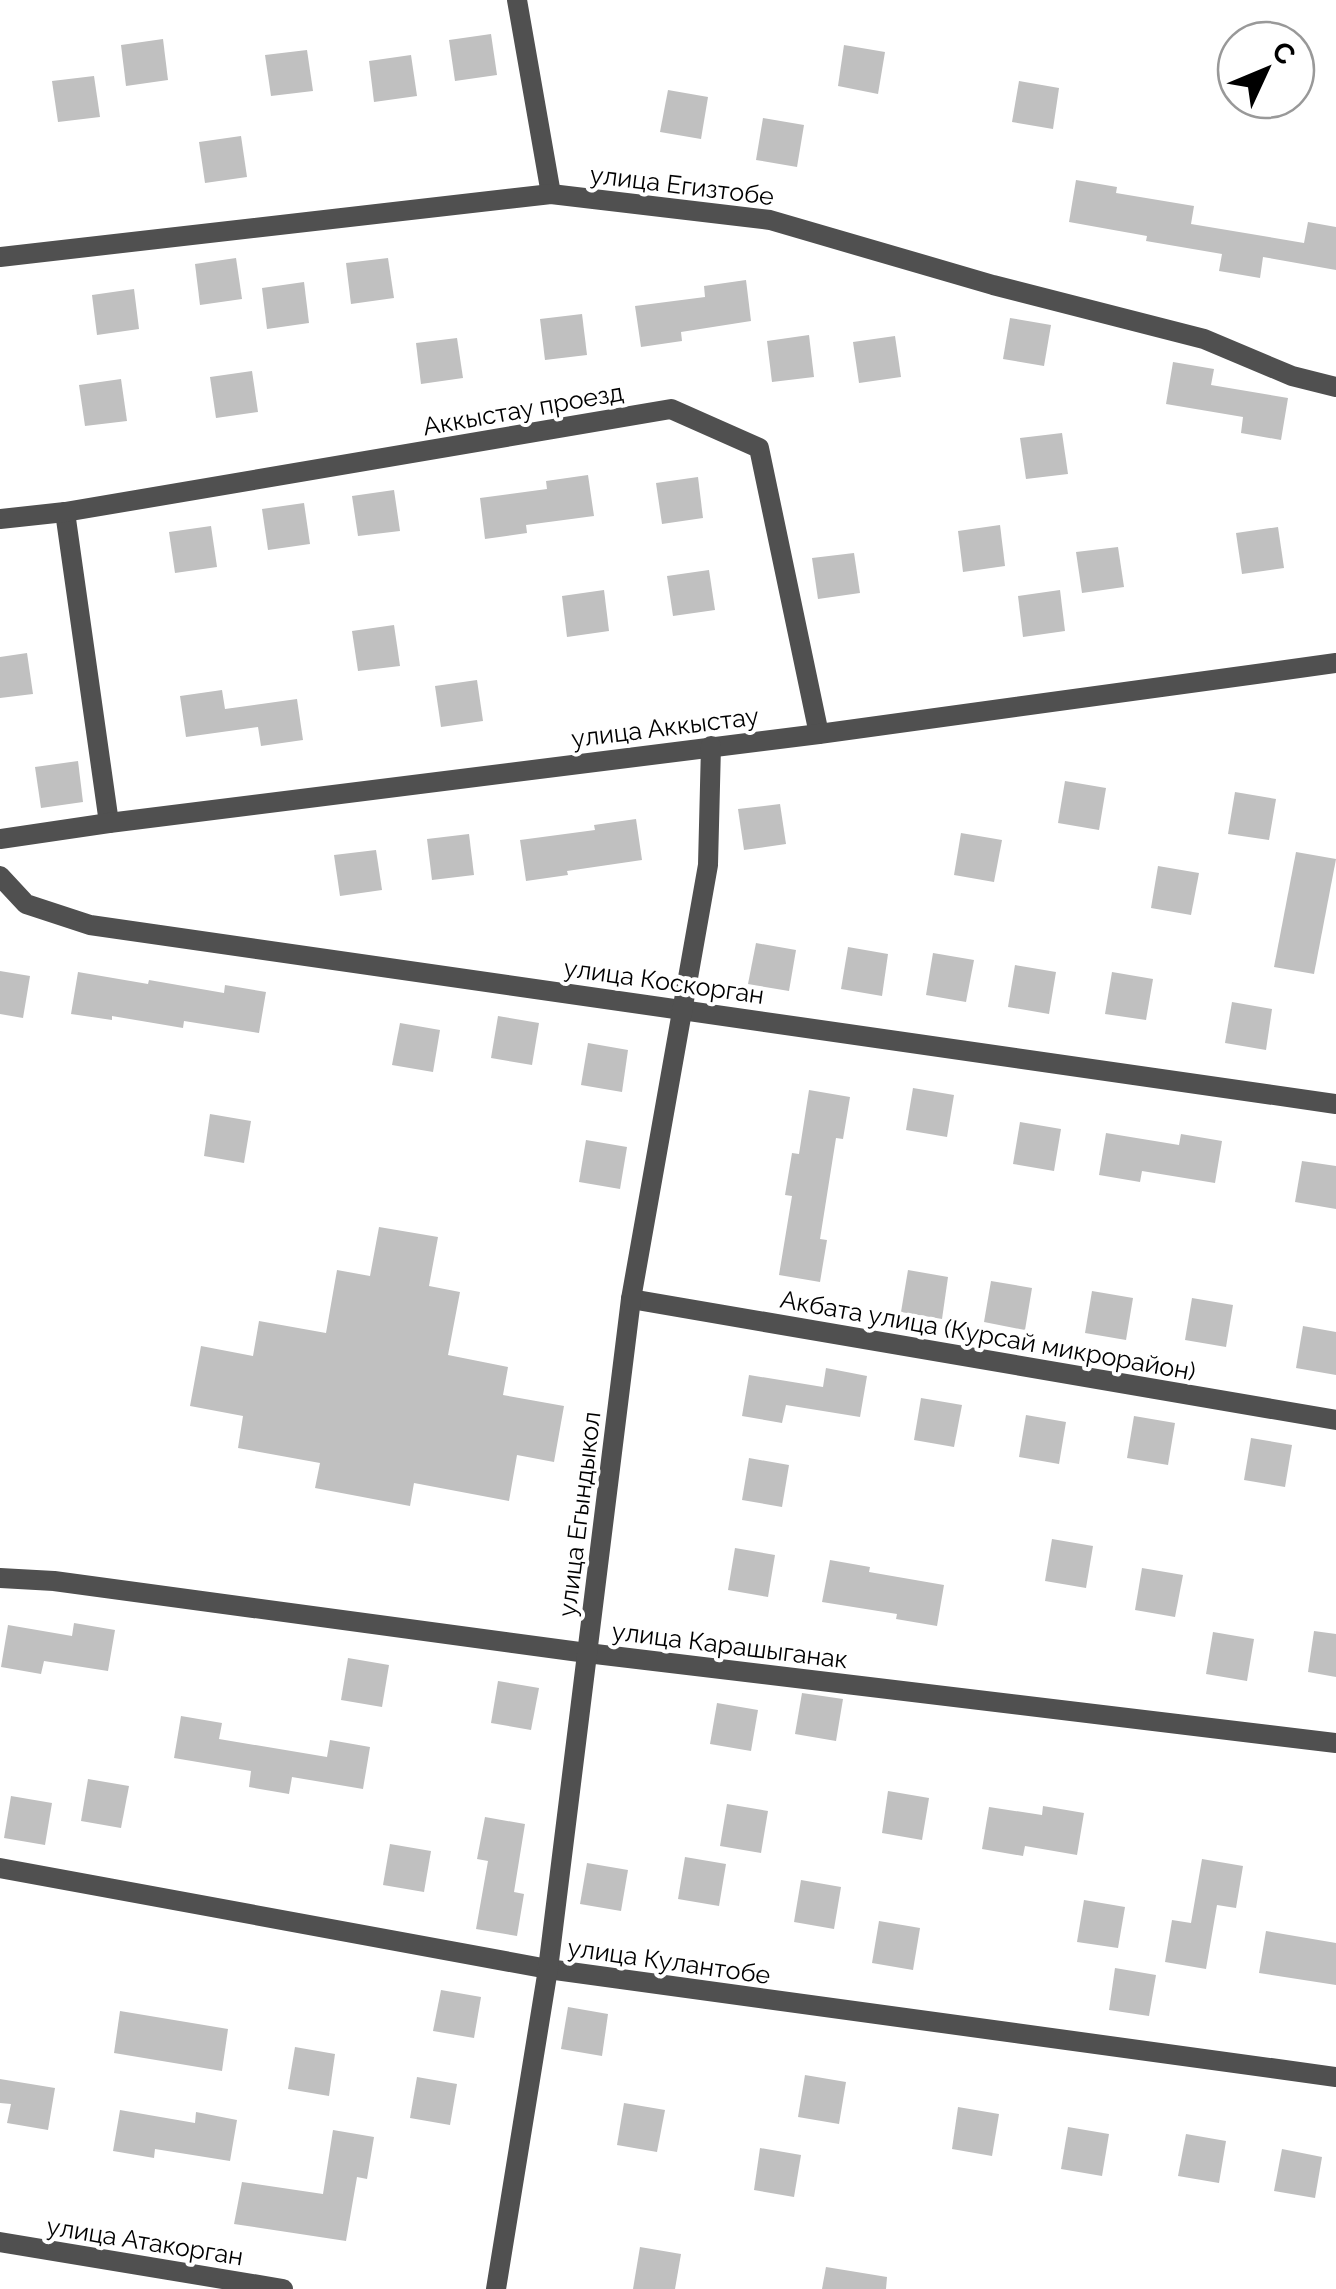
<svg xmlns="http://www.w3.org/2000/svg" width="1336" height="2289" font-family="Raleway,sans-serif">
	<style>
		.building { fill: #c0c0c0 }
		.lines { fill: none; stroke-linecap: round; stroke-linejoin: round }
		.minor { stroke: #505050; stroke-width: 20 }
		.labels { text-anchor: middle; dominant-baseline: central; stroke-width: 8; stroke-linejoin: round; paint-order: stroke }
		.street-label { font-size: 25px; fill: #000; stroke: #fff }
	</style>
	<rect width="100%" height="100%" fill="#fff"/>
	<g class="building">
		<path d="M491,34L497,75L455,81L449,40Z"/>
		<path d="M163,39L168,80L126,86L121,45Z"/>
		<path d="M844,45L885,52L878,94L838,86Z"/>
		<path d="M307,50L313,91L271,96L265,55Z"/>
		<path d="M411,55L417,96L374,102L369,61Z"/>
		<path d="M94,76L100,117L58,122L52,81Z"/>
		<path d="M1019,81L1059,88L1053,129L1012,122Z"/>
		<path d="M668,90L708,97L701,139L660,132Z"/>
		<path d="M763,118L804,125L797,167L756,160Z"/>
		<path d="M241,136L247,177L205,183L199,142Z"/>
		<path d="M1076,180L1117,187L1116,193L1194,206L1191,224L1304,243L1308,222L1336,227V270L1263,257L1260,278L1219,271L1222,254L1146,241L1147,236L1069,222Z"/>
		<path d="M236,258L242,299L200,305L195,264Z"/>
		<path d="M388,258L394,298L351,304L346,263Z"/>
		<path d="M746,280L751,321L681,332L682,341L641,347L635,306L705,297L704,286Z"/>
		<path d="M304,282L309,323L267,329L262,288Z"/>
		<path d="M134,289L139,329L97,335L92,295Z"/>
		<path d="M582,314L587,355L545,360L540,319Z"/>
		<path d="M1010,318L1051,325L1044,366L1003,359Z"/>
		<path d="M809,335L814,377L772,382L767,341Z"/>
		<path d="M895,336L901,377L859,383L853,342Z"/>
		<path d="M457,338L463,378L421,384L416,343Z"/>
		<path d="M1173,362L1214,369L1211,385L1288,398L1281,440L1241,433L1243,417L1166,404Z"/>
		<path d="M252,371L258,412L216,418L210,377Z"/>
		<path d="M121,379L127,421L85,426L79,385Z"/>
		<path d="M1062,433L1068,474L1026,479L1020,438Z"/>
		<path d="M588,475L594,516L526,525L527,533L485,539L480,498L547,489L546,481Z"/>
		<path d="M698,477L703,518L662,524L656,483Z"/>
		<path d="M394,490L400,531L358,536L352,496Z"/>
		<path d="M304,503L310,544L268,550L262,509Z"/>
		<path d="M1000,525L1005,566L963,572L958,531Z"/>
		<path d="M211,526L217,567L175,573L169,532Z"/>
		<path d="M1278,527L1284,568L1242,574L1236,533Z"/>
		<path d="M1118,547L1124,587L1082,593L1076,552Z"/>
		<path d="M854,553L860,593L818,599L812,558Z"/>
		<path d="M709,570L715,610L673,616L667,576Z"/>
		<path d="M604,590L609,631L567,637L562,596Z"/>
		<path d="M1060,590L1065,631L1023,637L1018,596Z"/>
		<path d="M394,625L400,666L358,671L352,631Z"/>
		<path d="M27,653L33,694L0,698V657Z"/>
		<path d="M477,680L483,721L441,727L435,686Z"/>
		<path d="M222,690L225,709L297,699L303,740L261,746L258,727L186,737L180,696Z"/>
		<path d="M78,761L83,802L41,808L35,767Z"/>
		<path d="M1065,781L1106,788L1099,830L1058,823Z"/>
		<path d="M1235,792L1276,799L1269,840L1228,834Z"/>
		<path d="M780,804L786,844L744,850L738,809Z"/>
		<path d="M636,819L642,860L567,871L568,875L526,881L520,840L595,830L594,825Z"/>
		<path d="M961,833L1002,840L994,882L954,875Z"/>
		<path d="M469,834L474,875L432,880L427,839Z"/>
		<path d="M376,850L382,890L340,896L334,855Z"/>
		<path d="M1296,852L1336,859L1314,974L1274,967Z"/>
		<path d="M1158,866L1199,873L1191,915L1151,908Z"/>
		<path d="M756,943L796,950L789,991L748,984Z"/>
		<path d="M848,947L888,954L882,996L841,989Z"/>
		<path d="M933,953L974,960L966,1002L926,995Z"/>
		<path d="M1015,965L1056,972L1049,1014L1008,1007Z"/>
		<path d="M0,971L30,976L23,1018L0,1014Z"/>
		<path d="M78,972L148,984L149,980L224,993L225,985L266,992L259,1033L184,1021L183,1028L112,1016V1020L71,1014Z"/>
		<path d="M1112,972L1153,979L1146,1020L1105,1014Z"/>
		<path d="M1232,1002L1272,1009L1266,1050L1225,1043Z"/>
		<path d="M498,1016L539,1023L532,1065L491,1058Z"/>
		<path d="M400,1023L440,1030L433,1072L392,1065Z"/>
		<path d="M588,1043L628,1050L622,1092L581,1085Z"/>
		<path d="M913,1088L954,1095L947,1137L906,1130Z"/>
		<path d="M809,1090L850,1097L843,1139L836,1138L820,1239L827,1240L820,1282L779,1275L792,1196L785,1195L792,1153L799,1154Z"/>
		<path d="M210,1114L251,1121L244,1163L204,1156Z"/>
		<path d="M1020,1122L1061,1129L1054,1171L1013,1164Z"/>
		<path d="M1106,1133L1179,1145L1181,1134L1222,1141L1215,1183L1142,1171L1140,1182L1099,1175Z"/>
		<path d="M586,1140L627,1147L620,1189L579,1182Z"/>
		<path d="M1302,1161L1336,1166V1209L1295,1202Z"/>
		<path d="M379,1227L438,1237L429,1286L460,1292L448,1355L508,1367L503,1395L564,1406L554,1462L517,1455L509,1501L414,1483L410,1506L315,1488L320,1463L238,1448L243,1416L190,1406L201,1346L253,1356L259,1321L326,1333L337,1270L370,1276Z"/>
		<path d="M908,1270L948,1277L942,1319L901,1312Z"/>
		<path d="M991,1281L1032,1288L1025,1330L984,1322Z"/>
		<path d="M1092,1291L1133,1298L1126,1340L1085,1333Z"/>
		<path d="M1192,1298L1233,1305L1226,1347L1185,1340Z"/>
		<path d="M1303,1326L1336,1332V1375L1296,1368Z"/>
		<path d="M826,1368L867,1376L860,1417L786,1405L782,1423L742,1416L749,1375L823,1387Z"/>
		<path d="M921,1398L962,1405L954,1447L914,1440Z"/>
		<path d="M1026,1415L1066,1422L1059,1464L1019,1457Z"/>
		<path d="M1134,1416L1175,1423L1168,1465L1127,1458Z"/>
		<path d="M1251,1438L1292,1445L1285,1487L1244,1480Z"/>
		<path d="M749,1458L789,1465L782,1507L742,1500Z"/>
		<path d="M1052,1539L1093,1546L1086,1588L1045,1581Z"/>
		<path d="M735,1548L775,1555L768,1597L728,1590Z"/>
		<path d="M830,1560L870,1567L869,1572L944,1585L937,1626L896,1619L897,1614L822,1602Z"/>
		<path d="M1142,1568L1183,1575L1175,1617L1135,1610Z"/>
		<path d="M74,1623L115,1630L108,1671L44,1661L41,1674L1,1667L8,1625L72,1636Z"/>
		<path d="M1314,1631L1336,1634V1677L1308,1672Z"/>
		<path d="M1213,1632L1254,1639L1247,1681L1206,1674Z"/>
		<path d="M348,1658L389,1665L382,1707L341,1700Z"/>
		<path d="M498,1681L539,1688L531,1730L491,1723Z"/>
		<path d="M802,1693L843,1699L836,1741L795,1734Z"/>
		<path d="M717,1703L758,1710L751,1751L710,1744Z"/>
		<path d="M181,1716L222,1723L219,1739L327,1757L330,1740L370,1747L363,1789L292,1777L289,1794L249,1787L251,1771L174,1758Z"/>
		<path d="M88,1779L129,1786L121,1828L81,1821Z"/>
		<path d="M888,1791L929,1798L922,1840L882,1833Z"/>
		<path d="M11,1796L52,1803L45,1845L4,1838Z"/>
		<path d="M727,1804L768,1811L761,1853L720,1846Z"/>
		<path d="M1043,1806L1084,1813L1077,1855L1025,1846L1023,1856L982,1849L989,1807L1042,1815Z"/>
		<path d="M485,1817L525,1824L514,1892L524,1894L517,1936L476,1929L488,1861L477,1859Z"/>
		<path d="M390,1844L431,1851L424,1892L383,1885Z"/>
		<path d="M685,1857L726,1864L719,1906L678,1899Z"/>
		<path d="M1202,1859L1243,1866L1236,1908L1217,1905L1206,1969L1165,1962L1172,1920L1191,1923Z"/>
		<path d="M587,1863L628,1870L621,1911L580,1904Z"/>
		<path d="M801,1880L841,1887L834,1929L794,1922Z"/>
		<path d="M1084,1900L1125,1907L1118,1948L1077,1942Z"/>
		<path d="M879,1921L920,1928L913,1970L872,1963Z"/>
		<path d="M1266,1931L1336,1943V1985L1259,1973Z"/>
		<path d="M1115,1968L1156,1975L1149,2016L1109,2010Z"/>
		<path d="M441,1990L481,1997L474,2038L433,2031Z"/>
		<path d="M568,2007L608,2014L602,2056L561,2049Z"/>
		<path d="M120,2011L228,2029L222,2071L114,2053Z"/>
		<path d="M295,2047L335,2054L329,2096L288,2089Z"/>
		<path d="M805,2075L846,2082L839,2124L798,2117Z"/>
		<path d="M417,2077L457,2084L450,2125L410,2118Z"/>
		<path d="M0,2079L55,2088L48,2130L7,2123L11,2104L0,2103Z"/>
		<path d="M624,2103L665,2110L657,2152L617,2145Z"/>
		<path d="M958,2107L999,2114L992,2156L952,2149Z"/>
		<path d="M120,2110L195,2123L196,2112L237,2120L230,2161L155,2149L154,2158L113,2151Z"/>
		<path d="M1068,2127L1109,2134L1102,2176L1061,2169Z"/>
		<path d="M333,2130L374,2137L367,2179L357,2177L346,2241L234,2224L242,2182L323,2194Z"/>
		<path d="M1186,2134L1226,2141L1219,2183L1178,2176Z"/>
		<path d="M760,2148L801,2155L794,2197L754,2190Z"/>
		<path d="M1282,2149L1322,2157L1315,2198L1274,2191Z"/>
		<path d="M640,2247L681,2254L675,2289H633Z"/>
		<path d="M826,2267L887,2277L886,2289H822Z"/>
	</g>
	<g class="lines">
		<g class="minor">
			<path d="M517,0L551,194"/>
			<path d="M0,257L551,194L770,220L993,285L1204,339L1292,376L1336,387"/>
			<path d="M65,512L109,823"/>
			<path d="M0,519L65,512L671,409L759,448L819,734"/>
			<path d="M0,839L109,823L819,734L1336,663"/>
			<path d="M0,876L26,904L90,925L1336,1104"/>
			<path d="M631,1299L1336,1420"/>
			<path d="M0,1578L54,1581L587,1653L1336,1743"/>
			<path d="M0,1868L548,1969L1336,2077"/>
			<path d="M0,2242L283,2289"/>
			<path d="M496,2289L548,1969L631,1299L708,865L711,746"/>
		</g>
	</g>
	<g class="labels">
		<g class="street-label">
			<text transform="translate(682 185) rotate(7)">улица Егизтобе</text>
			<text transform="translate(523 409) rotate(-10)">Аккыстау проезд</text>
			<text transform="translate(665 727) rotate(-7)">улица Аккыстау</text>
			<text transform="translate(664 981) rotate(8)">улица Коскорган</text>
			<text transform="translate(988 1335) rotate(10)">Акбата улица (Курсай микрорайон)</text>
			<text transform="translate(579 1514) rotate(-83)">улица Егындыкол</text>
			<text transform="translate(730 1645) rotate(7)">улица Карашыганак</text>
			<text transform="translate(669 1961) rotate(8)">улица Кулантобе</text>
			<text transform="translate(145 2241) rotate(9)">улица Атакорган</text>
		</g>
	</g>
	<g transform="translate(1266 70) rotate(46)"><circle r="48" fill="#ffffff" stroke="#999999" stroke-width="2.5"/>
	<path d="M0-8L18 38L0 25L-18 38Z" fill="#000000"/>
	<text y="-15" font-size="28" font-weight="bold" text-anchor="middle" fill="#000000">С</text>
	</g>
</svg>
